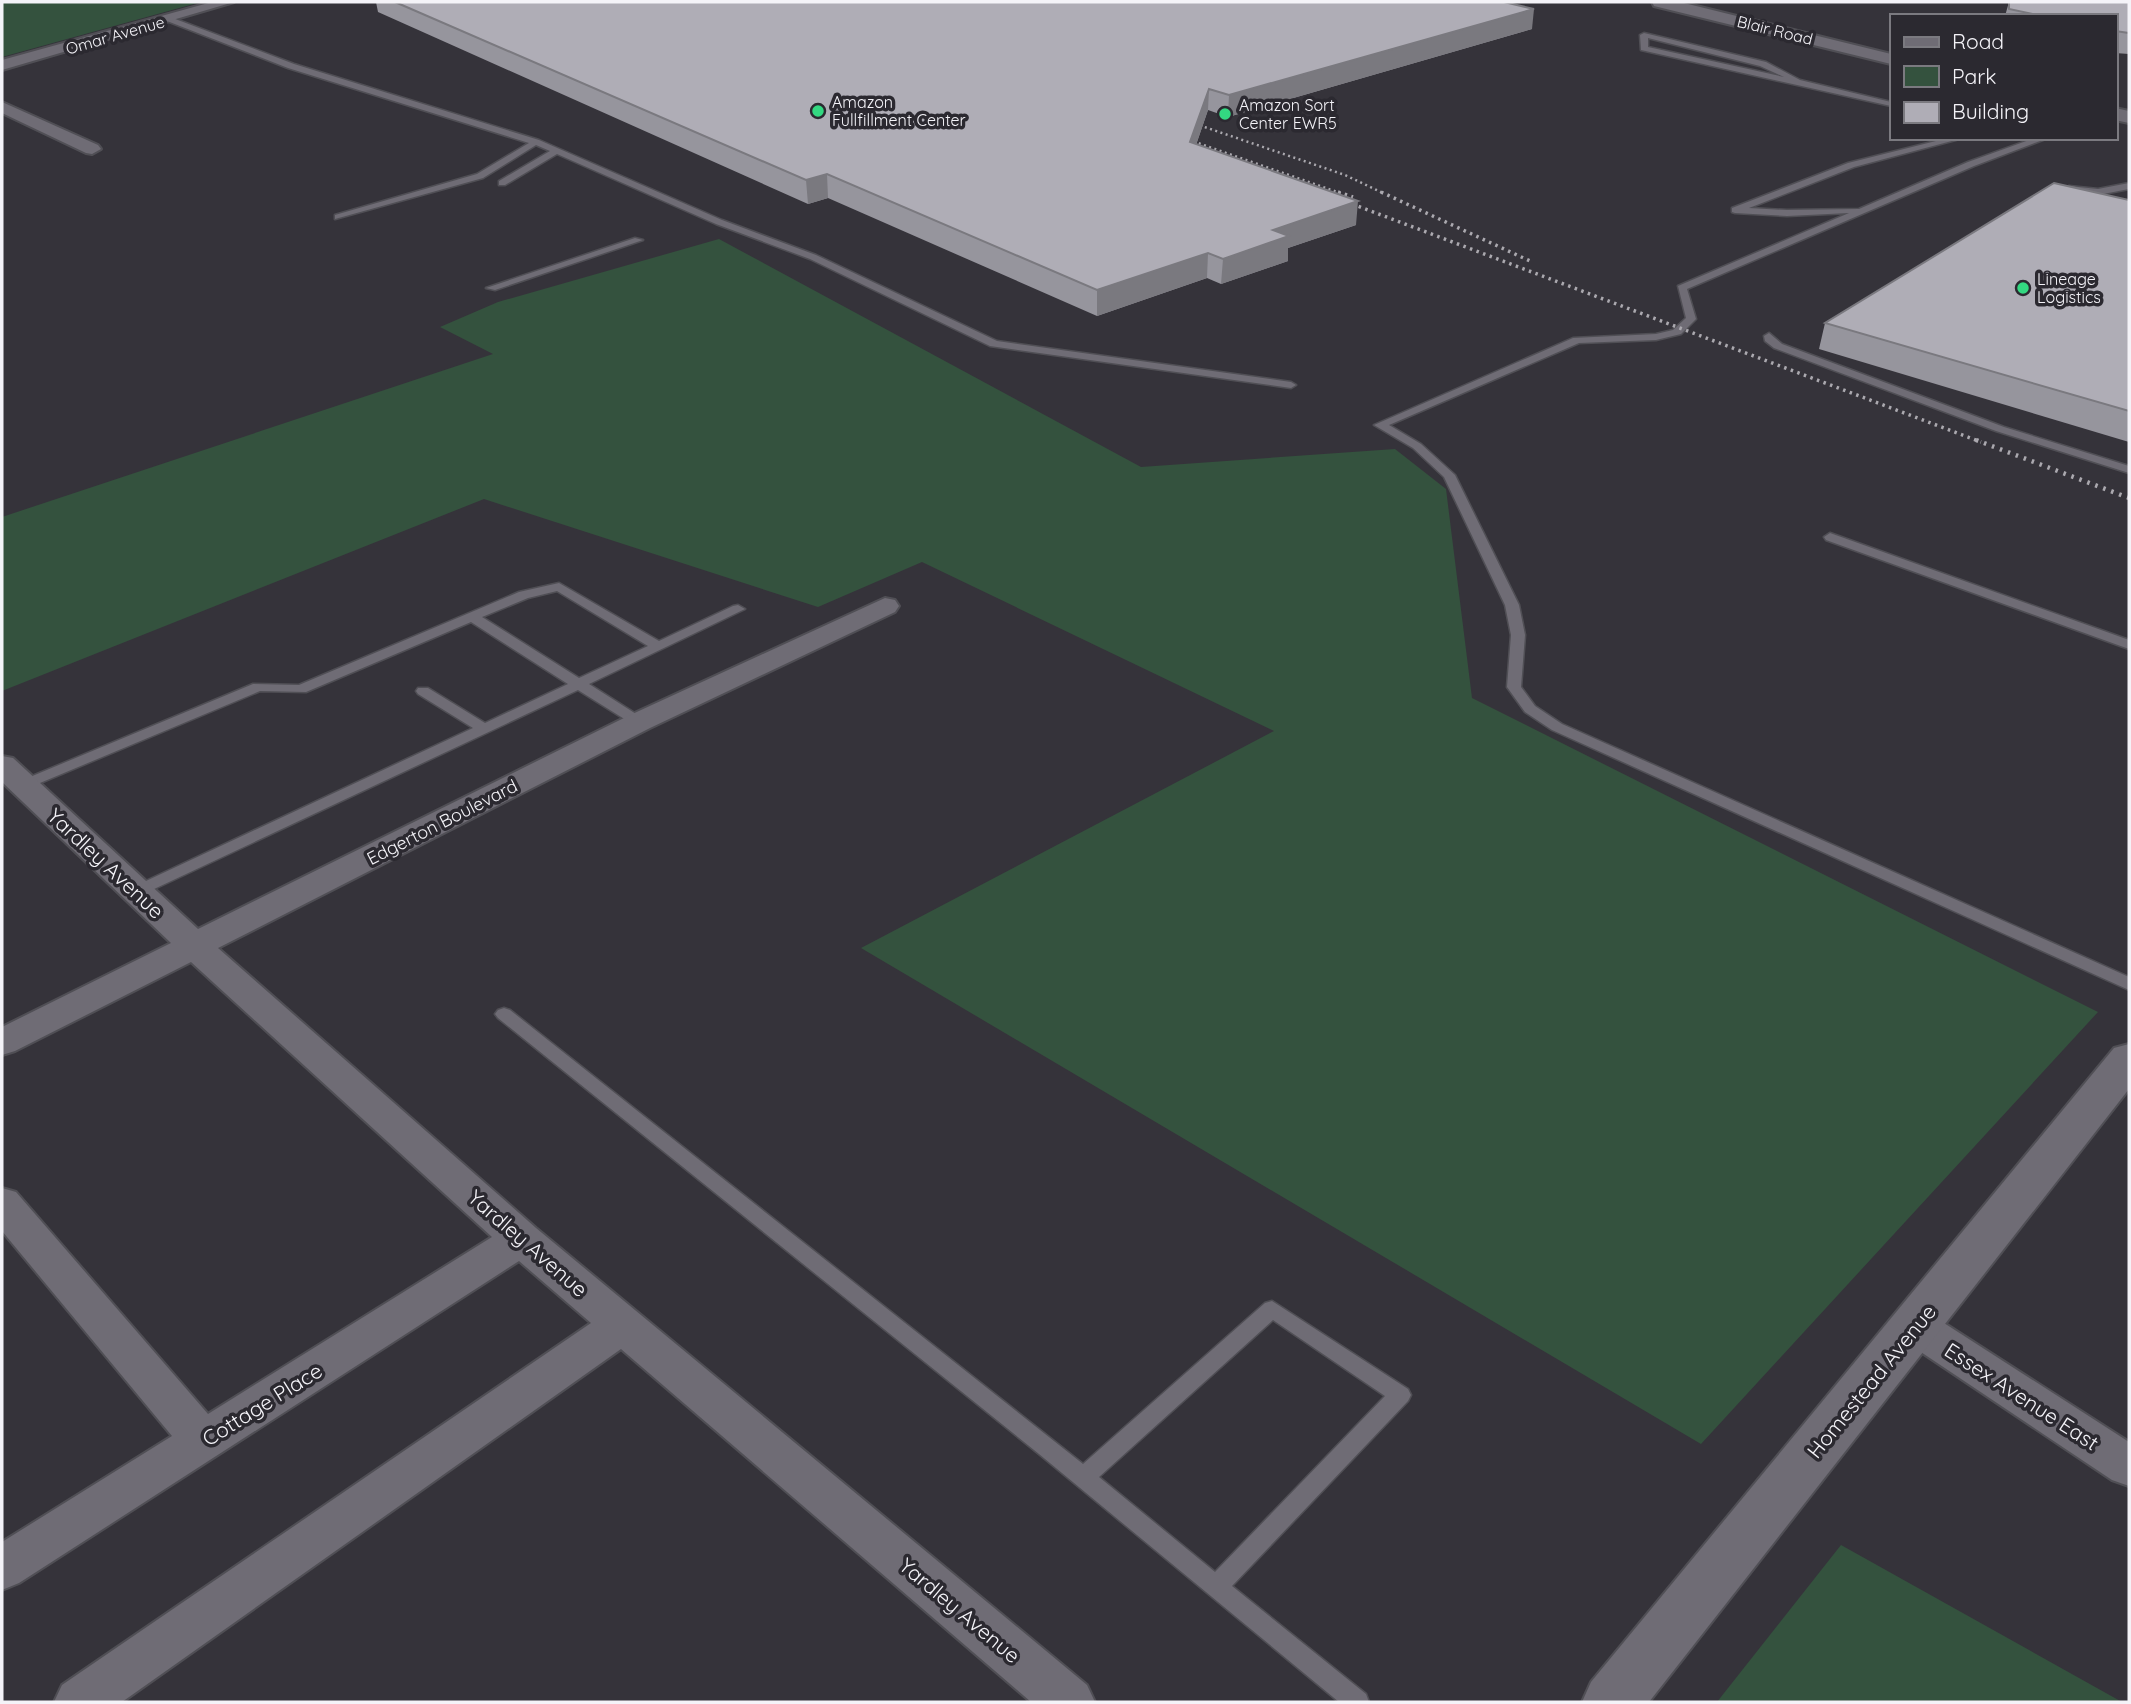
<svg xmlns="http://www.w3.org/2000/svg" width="2131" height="1704" font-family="Quicksand,sans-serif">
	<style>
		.green { fill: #34523e }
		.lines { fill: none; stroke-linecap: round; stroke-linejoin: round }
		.service-casing { stroke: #504f55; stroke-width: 3 }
		.minor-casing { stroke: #504f55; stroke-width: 4 }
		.tertiary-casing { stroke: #504f55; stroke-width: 4 }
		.service { fill: #6f6c75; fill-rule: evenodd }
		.minor { fill: #6f6c75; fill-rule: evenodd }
		.tertiary { fill: #6f6c75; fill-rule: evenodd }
		.rail-far2 { stroke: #aba9af; stroke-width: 2.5; stroke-dasharray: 2 3.5; stroke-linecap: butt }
		.rail-far1 { stroke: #aba9af; stroke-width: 3.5; stroke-dasharray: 2.5 4.5; stroke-linecap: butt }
		.rail { stroke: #aba9af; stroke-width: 4.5; stroke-dasharray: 2.5 6; stroke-linecap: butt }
		.wall { fill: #96959d }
		.shaded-wall { fill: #7a797f }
		.building { fill: #afadb6; stroke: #7a797f; stroke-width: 2 }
		.poi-dot { fill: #33d881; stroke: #2b2930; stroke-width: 2.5 }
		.labels { text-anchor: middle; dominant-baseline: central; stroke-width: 7; stroke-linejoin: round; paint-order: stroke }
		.far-street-label { font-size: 16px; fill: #f4f3f8; stroke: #2b2930 }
		.far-poi-label { font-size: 16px; fill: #f4f3f8; stroke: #2b2930; text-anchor: start }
		.street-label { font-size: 18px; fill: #f4f3f8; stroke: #2b2930 }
		.near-street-label { font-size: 21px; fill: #f4f3f8; stroke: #2b2930 }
	</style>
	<rect width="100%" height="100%" fill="#35333a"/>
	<g class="green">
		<path d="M2,2H201L2,57Z"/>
		<path d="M719,239L1141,467L1395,449L1446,489L1472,698L2098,1012L1701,1444L861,948L1274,731L922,562L818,607L484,499L2,691V517L493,354L440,327L498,302Z"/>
		<path d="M1841,1545L2122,1702H1717Z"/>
	</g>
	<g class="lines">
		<defs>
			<g id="service">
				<path d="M170,17L294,64L539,140L722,220L816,255L997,341L1291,382L1296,385L1291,388L990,346L810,259L716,224L557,154L505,185H499V181L550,151L536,145L483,178L335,219V215L477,174L529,143L288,68L167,21Z"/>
				<path d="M1644,33L1766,62L1800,80L1891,102V106L1641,50L1640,35ZM1648,38L1760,66L1784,77L1648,47Z"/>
				<path d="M1948,138H1963L1854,167L1749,208L1787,210L1859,209L1968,162L2035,138H2048L1974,166L1687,289L1696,319L1681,334L1656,340L1579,343L1389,425L1421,444L1455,475L1519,605L1525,635L1521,687L1535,706L1562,724L2129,977V990L1552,730L1525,712L1507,687L1511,635L1505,605L1444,477L1413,448L1374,425L1573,338L1656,334L1673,330L1686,318L1678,286L1849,213L1787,216L1735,213L1732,212V208L1848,163Z"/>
				<path d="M2129,183V189L2098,195L2065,189L2069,186L2098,189Z"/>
				<path d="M635,238L643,240L495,290L486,288Z"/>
				<path d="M1769,333L1782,344L2004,427L2129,466V473L1996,431L1774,348L1765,341L1764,336Z"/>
				<path d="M1830,533L2129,640V649L1826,540L1824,537Z"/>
				<path d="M559,583L659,641L733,606L738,605L745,609L589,684L644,719L646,722L644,725H634L578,690L137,897L129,892L131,888L473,728L418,694L416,691L418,688H428L485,723L568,684L471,622L306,692L260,691L28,788H18L15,785L18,782L253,684L299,685L519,592ZM557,591L648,646L579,678L482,617L528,598Z"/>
				<path d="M504,1008L510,1010L1083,1464L1265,1303L1272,1301L1408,1389L1411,1395L1408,1401L1232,1586L1366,1694L1369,1702H1339L1039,1454L498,1018L495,1014L498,1010ZM1273,1320L1385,1396L1215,1572L1099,1477Z"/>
			</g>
			<g id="minor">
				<path d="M212,2H234L2,70V60Z"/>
				<path d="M2,102L98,145L101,149L92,154L86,153L2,113Z"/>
				<path d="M885,598L895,600L899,606L895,612L650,728L218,948L536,1228L1087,1685L1095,1702H1031L621,1349L122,1702H54L62,1685L591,1323L519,1261L19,1583L2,1590V1542L172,1436L2,1231V1188L16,1192L208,1414L492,1237L191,962L15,1051L2,1055V1027L171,943L2,782V756L13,758L198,929L628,716Z"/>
				<path d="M1915,1309L1930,1314L2129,1442V1486L2112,1480L1900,1338L1893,1326L1900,1314Z"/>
			</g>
			<g id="tertiary">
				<path d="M1652,2H1680L1891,54V64L1654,6Z"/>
				<path d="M2115,108L2129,111V123L2115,120Z"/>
				<path d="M2129,1044V1089L1649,1702H1582L1591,1682L2114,1048Z"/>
			</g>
		</defs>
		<use href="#service" class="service-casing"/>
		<use href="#minor" class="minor-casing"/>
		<use href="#tertiary" class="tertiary-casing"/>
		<use href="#service" class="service"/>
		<use href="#minor" class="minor"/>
		<use href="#tertiary" class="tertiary"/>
		<g class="rail-far2">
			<path d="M1184,120L1345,175L1385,194"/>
			<path d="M1178,136L1343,194"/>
		</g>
		<g class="rail-far1">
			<path d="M1338,192L1353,197"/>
			<path d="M1381,192L1530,261"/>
			<path d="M1339,199L1981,442"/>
		</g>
		<path class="rail" d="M1976,440L2129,498"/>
	</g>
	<g class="wall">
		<path d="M376,2H1504L1532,29L1228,117L1208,110L1196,145L1356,225L1288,248V261L1221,284L1207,278L1097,316L828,198L808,204L378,12Z"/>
		<path d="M2009,2H2129V54L2115,53V16H2005Z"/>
		<path d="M2129,200V442L1819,349L1825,323Z"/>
	</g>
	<g class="shaded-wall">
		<path d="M1534,9L1532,29L1228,117L1229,95Z"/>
		<path d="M1209,89L1208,110L1189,165L1190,142Z"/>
		<path d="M827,174L828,198L808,204L806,180Z"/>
		<path d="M1358,201L1356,225L1288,248V261L1221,284L1223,259L1273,230Z"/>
		<path d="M1208,253L1207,278L1097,316V290Z"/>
	</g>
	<g class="building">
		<path d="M395,2H1504L1534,9L1229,95L1209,89L1190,142L1358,201L1273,230L1289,236L1223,259L1208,253L1097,290L827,174L806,180Z"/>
		<path d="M2009,2H2129V33L2115,31V16H2042L2009,9Z"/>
		<path d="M2054,183L2129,200V411L1825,323Z"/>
	</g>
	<g class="poi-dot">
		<circle cx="818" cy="111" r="7"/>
		<circle cx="1225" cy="114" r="7"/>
		<circle cx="2023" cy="288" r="7"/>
	</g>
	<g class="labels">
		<g class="far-street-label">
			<text transform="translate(1775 30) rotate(14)">Blair Road</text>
			<text transform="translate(115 35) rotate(-16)">Omar Avenue</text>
		</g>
		<g class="far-poi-label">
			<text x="832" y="102">Amazon<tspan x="832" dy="18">Fullfillment Center</tspan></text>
			<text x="1239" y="105">Amazon Sort<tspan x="1239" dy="18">Center EWR5</tspan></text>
			<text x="2037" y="279">Lineage<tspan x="2037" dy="18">Logistics</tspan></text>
		</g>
		<g class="street-label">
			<text transform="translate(442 822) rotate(-27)">Edgerton Boulevard</text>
		</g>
		<g class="near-street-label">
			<text transform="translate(106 863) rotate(43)">Yardley Avenue</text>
			<text transform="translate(528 1243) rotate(41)">Yardley Avenue</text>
			<text transform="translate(1871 1381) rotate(-51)">Homestead Avenue</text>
			<text transform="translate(2022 1396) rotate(33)">Essex Avenue East</text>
			<text transform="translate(262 1404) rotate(-32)">Cottage Place</text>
			<text transform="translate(960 1610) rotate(40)">Yardley Avenue</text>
		</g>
	</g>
	<rect width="2131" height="1704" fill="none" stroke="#f4f3f8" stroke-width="7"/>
	<rect x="1890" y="14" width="228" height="126" fill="#2b2930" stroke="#7b7a80" stroke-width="2"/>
	<rect x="1904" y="37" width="35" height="10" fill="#6f6c75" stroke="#7b7a80" stroke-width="2"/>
	<text x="1952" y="49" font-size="21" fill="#f4f3f8">Road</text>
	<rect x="1904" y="66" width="35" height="21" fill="#34523e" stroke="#7b7a80" stroke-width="2"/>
	<text x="1952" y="84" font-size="21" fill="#f4f3f8">Park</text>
	<rect x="1904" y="102" width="35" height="21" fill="#afadb6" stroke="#7b7a80" stroke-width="2"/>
	<text x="1952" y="119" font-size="21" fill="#f4f3f8">Building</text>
</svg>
